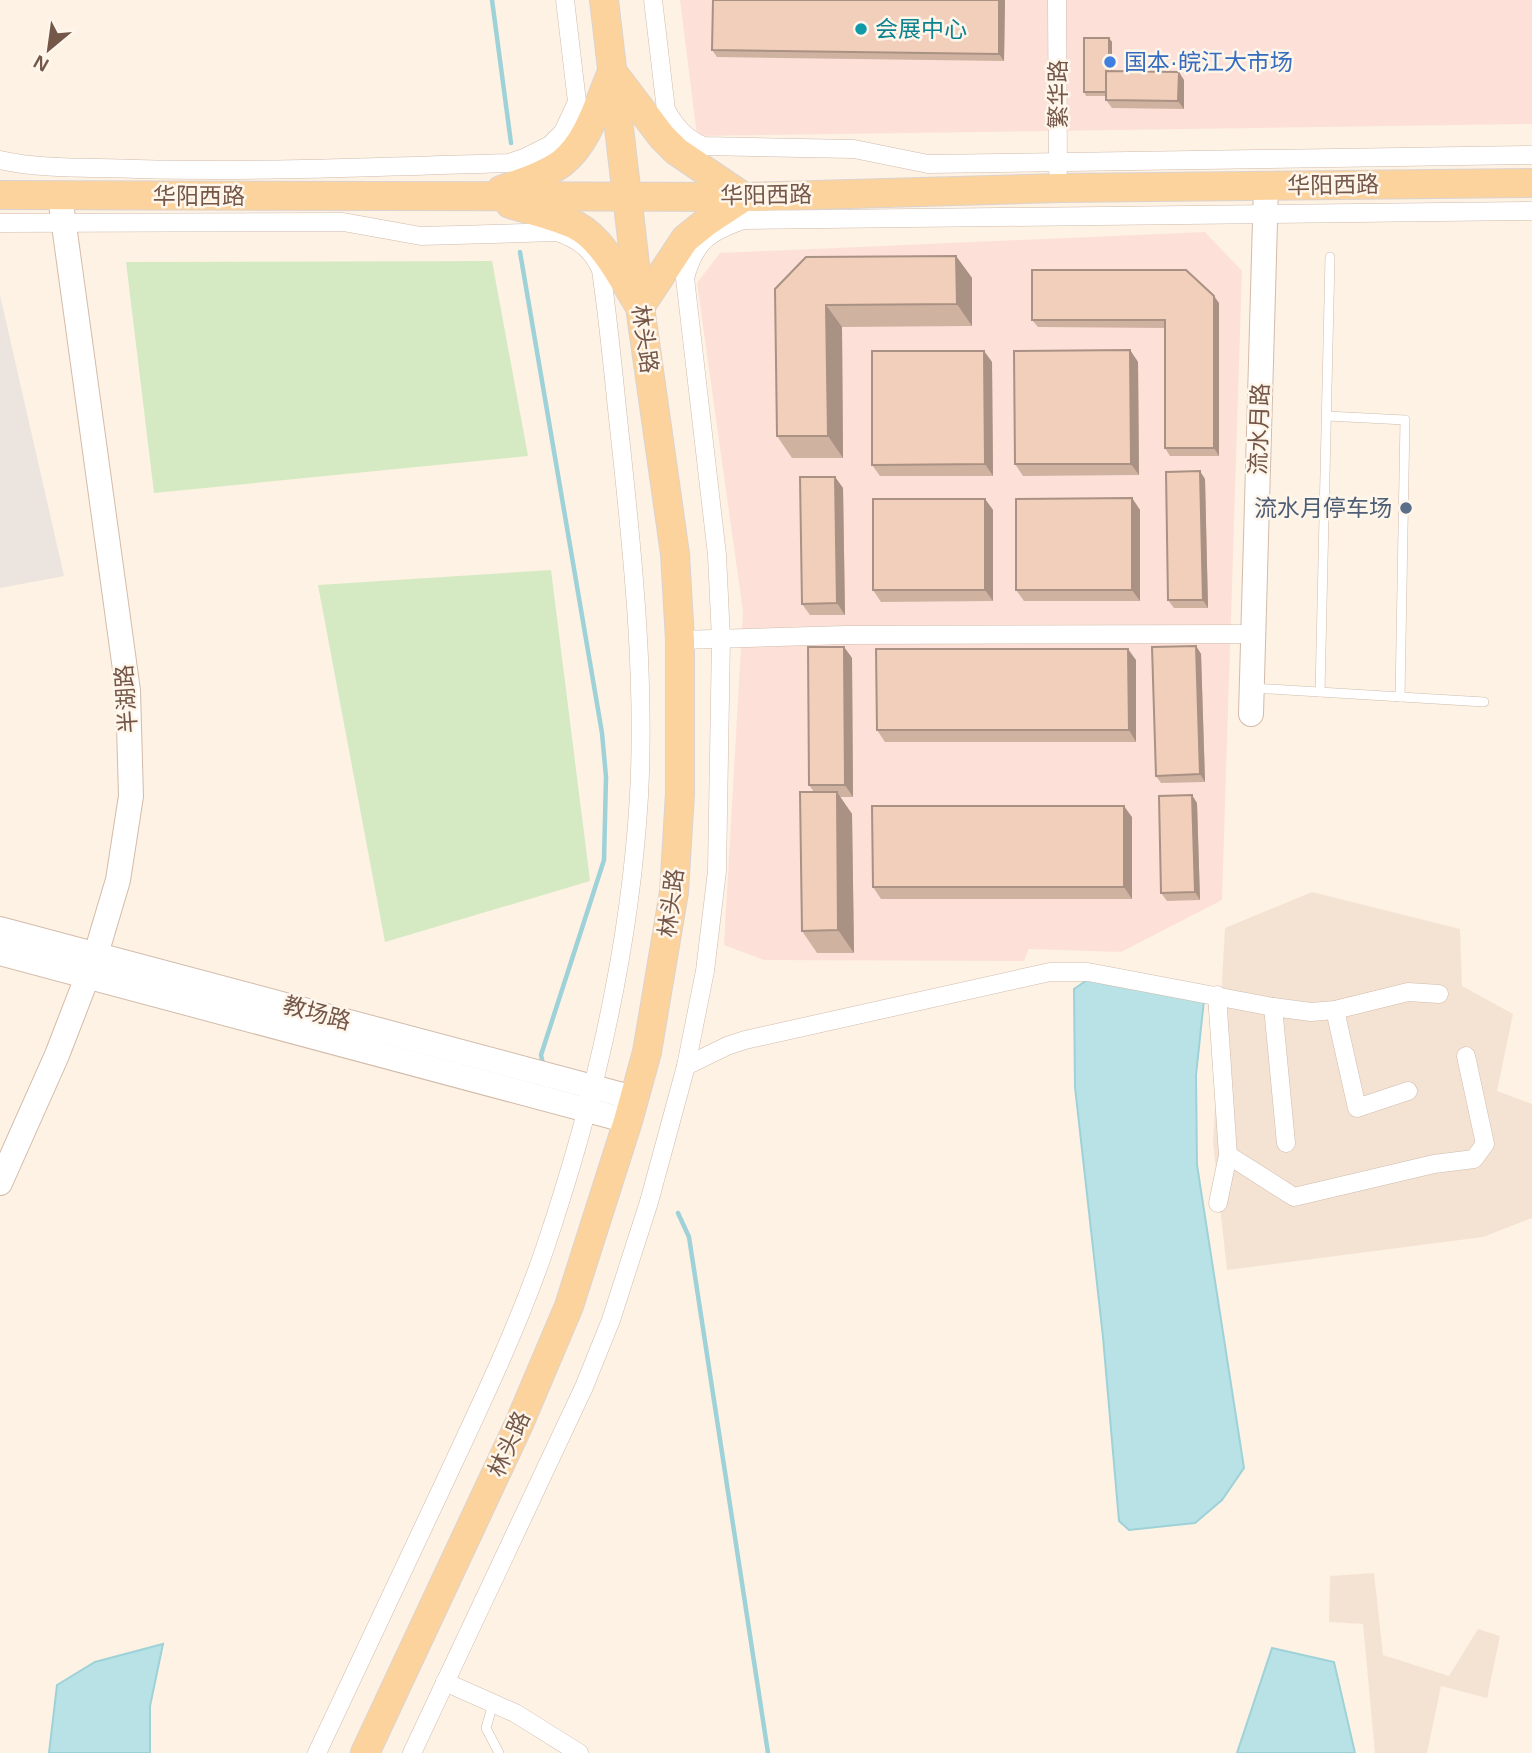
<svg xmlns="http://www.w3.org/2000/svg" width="1532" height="1753" font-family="Helvetica,'Noto Sans SC',sans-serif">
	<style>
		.residential { fill: #f4e3d2 }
		.commercial { fill: #fde1d8 }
		.industrial { fill: #ece4df }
		.green { fill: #d5eac2 }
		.water { fill: #b8e2e6; stroke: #9ed2d8; stroke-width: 2 }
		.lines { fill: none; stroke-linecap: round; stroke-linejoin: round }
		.stream { stroke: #9ed2d8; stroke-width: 4.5 }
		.lane-casing { stroke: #d0bbad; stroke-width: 10 }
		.street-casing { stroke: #d0bbad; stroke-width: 19 }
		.secondary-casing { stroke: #d3bbaa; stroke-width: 26 }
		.primary-casing { stroke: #dbd3d0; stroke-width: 30 }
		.lane { stroke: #fff; stroke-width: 9 }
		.street { stroke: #fff; stroke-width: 18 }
		.secondary { stroke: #fff; stroke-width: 24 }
		.primary { stroke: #fcd39c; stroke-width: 28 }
		.wall { fill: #d0b2a1 }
		.shaded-wall { fill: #a99183 }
		.building { fill: #f2cfbb; stroke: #a99183; stroke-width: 2 }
		.culture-dot { fill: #0f9aa8; stroke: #fff6eb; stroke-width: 2.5 }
		.shop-dot { fill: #3f7fe0; stroke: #fff6eb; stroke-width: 2.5 }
		.service-dot { fill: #5c6f8a; stroke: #fff6eb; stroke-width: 2.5 }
		.labels { text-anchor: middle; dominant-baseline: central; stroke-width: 5; stroke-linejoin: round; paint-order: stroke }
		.culture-label { font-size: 23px; fill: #0d838f; stroke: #fff6eb; text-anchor: start }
		.shop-label { font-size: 23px; fill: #366cbe; stroke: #fff6eb; text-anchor: start }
		.street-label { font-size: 23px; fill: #755749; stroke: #fff6eb }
		.service-label { font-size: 23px; fill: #4e5e75; stroke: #fff6eb; text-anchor: end }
	</style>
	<rect width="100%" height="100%" fill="#fdf2e4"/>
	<g class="residential">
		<path d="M1312,892L1460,929L1462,986L1513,1014L1497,1091L1532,1104V1218L1483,1237L1227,1270L1213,1143L1225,928Z"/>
		<path d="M1374,1573L1383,1655L1449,1676L1478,1629L1500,1636L1487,1698L1441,1686L1427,1753H1375L1363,1624L1329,1622L1330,1576Z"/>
	</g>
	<g class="commercial">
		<path d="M680,0H1532V124L697,136Z"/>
		<path d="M1205,232L1242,271L1222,900L1121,952L1029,949L1024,961L764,960L724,945L743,612L697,283L720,253Z"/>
	</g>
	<path class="industrial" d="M0,295L64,576L0,588Z"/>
	<g class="green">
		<path d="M492,261L528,456L154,493L126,262Z"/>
		<path d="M551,570L590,881L385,942L318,585Z"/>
	</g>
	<g class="water">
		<path d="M1093,976L1204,1000L1196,1075L1197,1165L1244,1468L1222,1500L1195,1523L1129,1530L1119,1521L1103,1337L1075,1087L1074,989Z"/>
		<path d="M163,1644L150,1706V1753H49L57,1685L95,1662Z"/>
		<path d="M1272,1648L1334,1662L1355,1753H1237Z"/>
	</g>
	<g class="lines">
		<g class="stream">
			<path d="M492,0L511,143"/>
			<path d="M520,252L602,733L606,777L604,860L541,1055L543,1064"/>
			<path d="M678,1213L689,1237L768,1753"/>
		</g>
		<defs>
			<g id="lane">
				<path d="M1327,416L1405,420L1400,697"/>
				<path d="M1252,688L1484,702"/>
				<path d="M1320,692L1330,257"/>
				<path d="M493,1704L486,1728L499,1753"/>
			</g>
			<g id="street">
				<path d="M653,0L666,110C676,127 685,138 703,146L854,149L928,164L1532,155"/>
				<path d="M1057,0L1058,171"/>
				<path d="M0,160C44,170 92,167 137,169C261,172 385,167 509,163L524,158L550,145L563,132L577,102L565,0"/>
				<path d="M0,223L343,222L421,236L557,232C578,239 592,249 601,270C610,331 615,393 622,455C634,568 645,682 639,796C630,951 594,1104 544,1251C517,1329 481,1404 446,1479C403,1570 360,1662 317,1753"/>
				<path d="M680,640L845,635L1253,634"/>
				<path d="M1217,995L1228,1155L1294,1197L1434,1164L1474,1159L1485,1144L1466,1056"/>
				<path d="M1273,1007L1286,1143"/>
				<path d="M1335,1010L1357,1108L1408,1091"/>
				<path d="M686,1066L727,1046L745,1040L1050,972H1088L1273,1007L1311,1012L1335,1010L1408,992L1439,994"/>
				<path d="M1218,1203L1228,1155"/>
				<path d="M445,1682L515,1713L579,1753"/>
				<path d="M412,1753L584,1387L611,1320L649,1202L686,1066L705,971L717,871L721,639L717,555L685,278C695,241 709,232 743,220L1532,211"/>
			</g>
			<g id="secondary">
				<path d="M1251,714L1266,186"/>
				<path d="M0,929L634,1098"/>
				<path d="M0,953L628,1121"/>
				<path d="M0,1183L57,1055L96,954L118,880L131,796L128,691L60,196"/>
			</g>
			<g id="primary">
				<path d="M501,190C521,183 544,176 562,163C589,142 599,101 612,72"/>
				<path d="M0,195L744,197L1059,188L1532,183"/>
				<path d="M510,204C532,211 557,216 577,226C604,240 624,282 640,307L685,239L706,222L744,197L676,151L662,137L614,74"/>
				<path d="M365,1753L519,1424L569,1306L628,1121L647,1052L674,892L680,793V640L675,554L640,307L604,0"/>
			</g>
		</defs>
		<use href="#lane" class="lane-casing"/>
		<use href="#street" class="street-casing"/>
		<use href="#secondary" class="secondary-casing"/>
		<use href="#primary" class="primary-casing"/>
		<use href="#lane" class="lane"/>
		<use href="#street" class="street"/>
		<use href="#secondary" class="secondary"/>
		<use href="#primary" class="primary"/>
	</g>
	<g class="wall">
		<path d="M1005,0L1004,61L717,57L712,50Z"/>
		<path d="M1109,38L1112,42V71L1184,80V109L1112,108L1106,100V96H1086L1084,92Z"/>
		<path d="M956,256L972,278V326L842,327L843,458H792L777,436L775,289Z"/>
		<path d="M1219,303V456H1170L1165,448V328L1038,327L1032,320Z"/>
		<path d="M1130,350L1138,362L1139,475L1023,476L1015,464Z"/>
		<path d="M984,351L992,362L993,476H880L872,465Z"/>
		<path d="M835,477L843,488L845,615H810L802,604Z"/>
		<path d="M1205,479L1208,608H1174L1168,600Z"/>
		<path d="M1132,498L1140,510V601H1024L1016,590Z"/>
		<path d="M985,499L993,510V601L881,602L873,590Z"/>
		<path d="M1196,646L1201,654L1205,782L1161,783L1156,776Z"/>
		<path d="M844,647L852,658L853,797H840L852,814L854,953H817L802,931L814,792L809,785Z"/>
		<path d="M1136,660V742H885L877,730Z"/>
		<path d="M1197,803L1200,900L1167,901L1161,893Z"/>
		<path d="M1132,817V899H881L873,887Z"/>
	</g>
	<g class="shaded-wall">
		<path d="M999,0H1005L1004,61L999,54Z"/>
		<path d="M1109,38L1112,42V96L1109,92Z"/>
		<path d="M1179,72L1184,80V109L1178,101Z"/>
		<path d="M956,256L972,278V326L957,304Z"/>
		<path d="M1214,296L1219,303V456L1214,448Z"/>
		<path d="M826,305L842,327L843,458L828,436Z"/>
		<path d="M1130,350L1138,362L1139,475L1131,464Z"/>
		<path d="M984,351L992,362L993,476L985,464Z"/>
		<path d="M1200,471L1205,479L1208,608L1203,600Z"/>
		<path d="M835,477L843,488L845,615L837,603Z"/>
		<path d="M1132,498L1140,510V601L1132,590Z"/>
		<path d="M985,499L993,510V601L985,590Z"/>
		<path d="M1196,646L1201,654L1205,782L1200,774Z"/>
		<path d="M844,647L852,658L853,797L845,785Z"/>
		<path d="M1128,649L1136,660V742L1129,730Z"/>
		<path d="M837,792L852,814L854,953L838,930Z"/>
		<path d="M1192,795L1197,803L1200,900L1195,892Z"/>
		<path d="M1124,806L1132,817V899L1124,887Z"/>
	</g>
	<g class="building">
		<path d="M713,0H999V54L712,50Z"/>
		<path d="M1084,38H1109V71H1106V92H1084Z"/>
		<path d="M1106,71L1179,72L1178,101L1106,100Z"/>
		<path d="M956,256L957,304L826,305L828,436H777L775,289L806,257Z"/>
		<path d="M1032,270H1186L1214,296V448H1165V320H1032Z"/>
		<path d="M1130,350L1131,464H1015L1014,351Z"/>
		<path d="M872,351H984L985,464L872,465Z"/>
		<path d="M1200,471L1203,600H1168L1166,472Z"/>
		<path d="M800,477H835L837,603L802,604Z"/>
		<path d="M1132,498V590H1016V499Z"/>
		<rect x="873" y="499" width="112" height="91"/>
		<path d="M1196,646L1200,774L1156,776L1152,647Z"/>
		<path d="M808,647H844L845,785H809Z"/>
		<path d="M876,649H1128L1129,730H877Z"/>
		<path d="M800,792H837L838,930L802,931Z"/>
		<path d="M1192,795L1195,892L1161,893L1159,796Z"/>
		<path d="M872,806H1124V887H873Z"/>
	</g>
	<circle class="culture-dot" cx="861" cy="29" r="7"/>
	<circle class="shop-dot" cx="1110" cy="62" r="7"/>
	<circle class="service-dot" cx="1406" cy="508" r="7"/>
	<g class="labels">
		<g class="culture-label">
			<text x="875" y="29">会展中心</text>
		</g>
		<g class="shop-label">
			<text x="1124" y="62">国本·皖江大市场</text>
		</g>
		<g class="street-label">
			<text transform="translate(1058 94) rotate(-90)">繁华路</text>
			<text transform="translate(1333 185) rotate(-1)">华阳西路</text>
			<text transform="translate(766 195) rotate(-1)">华阳西路</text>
			<text x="199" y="196">华阳西路</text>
			<text transform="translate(645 339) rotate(82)">林头路</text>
			<text transform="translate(1259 429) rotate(-88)">流水月路</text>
			<text transform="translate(126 699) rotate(-94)">半湖路</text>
			<text transform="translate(671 903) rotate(-83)">林头路</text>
			<text transform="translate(317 1013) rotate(15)">教场路</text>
			<text transform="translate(509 1444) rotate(-66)">林头路</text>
		</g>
		<g class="service-label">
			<text x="1392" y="508">流水月停车场</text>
		</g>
	</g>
	<g transform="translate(49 49) rotate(209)" stroke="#fff6eb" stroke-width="5" paint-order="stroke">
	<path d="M0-5L12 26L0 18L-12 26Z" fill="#755749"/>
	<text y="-10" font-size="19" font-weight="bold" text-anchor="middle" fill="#755749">N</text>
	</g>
</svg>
